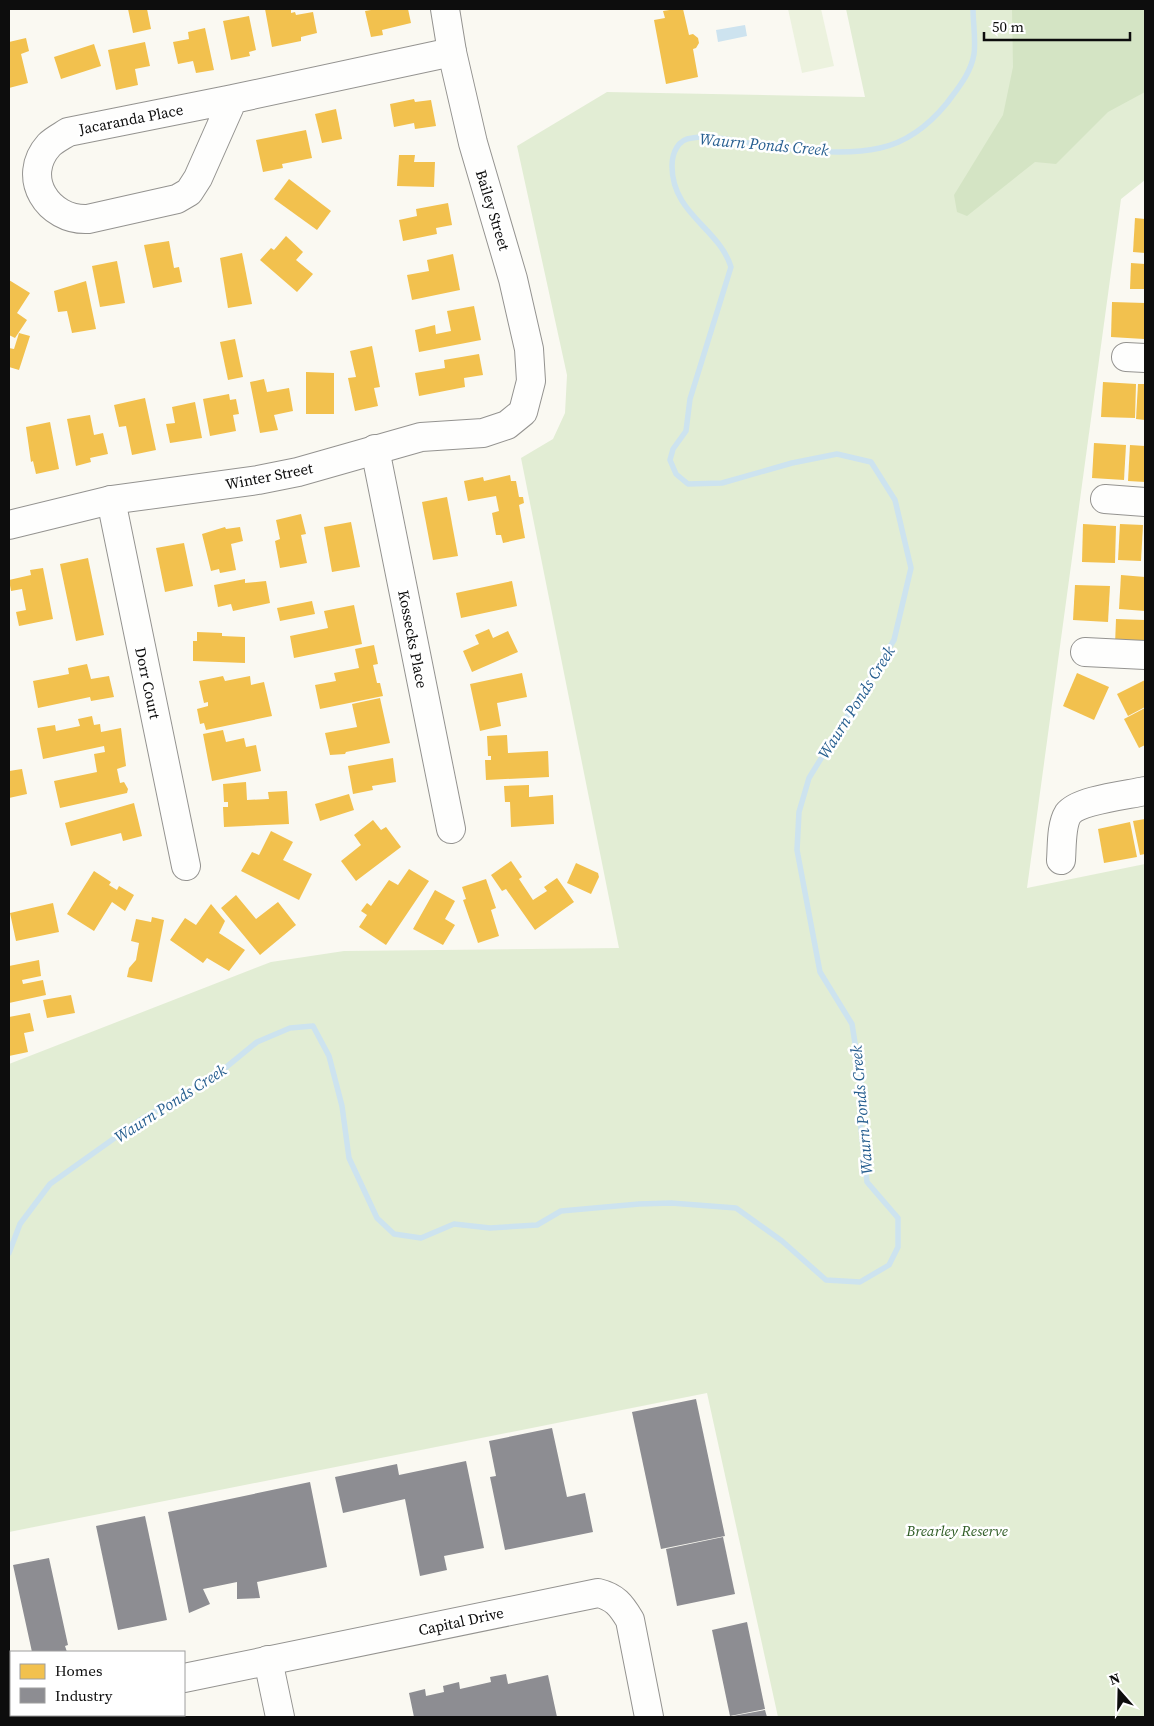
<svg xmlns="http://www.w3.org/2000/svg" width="1154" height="1726" font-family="'Source Serif 4',serif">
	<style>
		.green { fill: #e2edd4 }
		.forest { fill: #d4e4c4 }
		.pitch { fill: #ecf2de }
		.water { fill: #cde3ef }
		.homes { fill: #f2c14e }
		.industry { fill: #8d8d92 }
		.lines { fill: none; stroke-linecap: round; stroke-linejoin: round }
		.stream { stroke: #cde3ef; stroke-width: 5.5 }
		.minor-casing { stroke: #949390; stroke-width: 30 }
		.minor { stroke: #fefefd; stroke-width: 28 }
		.labels { text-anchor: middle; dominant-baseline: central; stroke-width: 5; stroke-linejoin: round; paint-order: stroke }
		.street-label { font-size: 15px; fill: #0d0d0d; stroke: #fff }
		.park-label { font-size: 15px; font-style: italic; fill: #2f5c25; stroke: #fff }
		.water-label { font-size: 16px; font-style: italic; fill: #265e8f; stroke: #fff }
	</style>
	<rect width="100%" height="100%" fill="#faf9f2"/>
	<path class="green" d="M846,9H1145V180L1121,199L1027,888L1145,864V1717H778L707,1393L9,1532V1064L271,962L344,951L619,948L521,458L553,439L565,413L567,375L517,146L607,92L865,97Z"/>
	<path class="forest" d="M1012,9H1145V92L1108,112L1056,164L1035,162L967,216L957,212L954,195L1003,115L1013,67Z"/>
	<path class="pitch" d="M788,9H821L834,66L802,73Z"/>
	<path class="water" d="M745,25L747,36L718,42L716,30Z"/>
	<g class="homes">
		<path d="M128,9H147L151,29L133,33Z"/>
		<path d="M265,9H291V13L295,12L296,15L313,12L317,33L301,37V41L272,47Z"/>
		<path d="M377,9H408L411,23L382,30L383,35L371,37L365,11Z"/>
		<path d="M676,9H683L689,35L693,34L698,38L699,43L696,48L693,49L698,77L666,84L654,20L665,18L663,11Z"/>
		<path d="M249,16L256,50L249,52L250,56L231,60L223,21Z"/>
		<path d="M205,28L214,70L196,73L193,61L178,64L173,42L189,39L188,32Z"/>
		<path d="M26,38L29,51L21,54L28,83L9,88V42Z"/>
		<path d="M145,42L150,66L135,69L138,85L116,90L108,50Z"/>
		<path d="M94,44L101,66L61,79L54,57Z"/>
		<path d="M414,99L415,102L431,100L436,126L415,129L414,123L394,127L390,104Z"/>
		<path d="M336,109L342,139L322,143L315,114Z"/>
		<path d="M306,130L312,158L282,164L283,168L263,172L256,140Z"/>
		<path d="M399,155H415L414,162H435L434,187L397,186Z"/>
		<path d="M289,179L331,211L317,230L274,199Z"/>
		<path d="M448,203L452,225L436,228L437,234L403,241L399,220L417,216L416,209Z"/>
		<path d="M1135,218L1145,219V253L1133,252Z"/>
		<path d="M286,236L303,252L296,260L313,274L297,292L260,260L271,248L274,250Z"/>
		<path d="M169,241L174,268L179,267L182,282L153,288L144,245Z"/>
		<path d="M242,253L252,304L228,308L220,258Z"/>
		<path d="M453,254L460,290L412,300L407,275L429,271L427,260Z"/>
		<path d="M117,261L125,303L100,307L92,266Z"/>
		<path d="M1131,263L1145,264V289H1130Z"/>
		<path d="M9,280L30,293L17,313L27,320L15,338L9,335Z"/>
		<path d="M86,281L96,329L72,333L67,311L58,312L54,291Z"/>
		<path d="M1112,302L1145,303L1144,339L1111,337Z"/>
		<path d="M474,306L481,340L419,352L415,330L435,325L436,334L451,331L447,311Z"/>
		<path d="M19,333L30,336L19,370L9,367V348L14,349Z"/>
		<path d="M235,339L243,377L228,380L220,342Z"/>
		<path d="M372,346L380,387L374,388L378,406L355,411L348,378L356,377L350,351Z"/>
		<path d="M479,354L483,375L464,378L465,387L419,396L415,373L445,368L444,360Z"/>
		<path d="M306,372L334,373V414H306Z"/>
		<path d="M264,379L267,392L289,388L293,411L274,415L278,430L260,433L250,382Z"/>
		<path d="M1103,382L1136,384L1135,418L1101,417Z"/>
		<path d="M1138,384H1145V420L1136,419Z"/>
		<path d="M229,394L230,400L236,399L239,414L233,415L236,431L210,436L203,399Z"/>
		<path d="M145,398L156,450L132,455L126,426L119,427L114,405Z"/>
		<path d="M195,402L202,438L170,443L166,424L175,423L172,407Z"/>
		<path d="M90,415L94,435L103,433L108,454L90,458L91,462L76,466L67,419Z"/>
		<path d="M50,422L59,469L36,474L33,461L31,462L26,427Z"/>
		<path d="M1094,443L1126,445L1124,480L1092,478Z"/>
		<path d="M1130,445L1145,446V482L1128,481Z"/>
		<path d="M510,475L511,481H516L519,497H523L524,503L519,505L525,538L503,543L501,535H496L492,513L499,511L496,496L468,501L464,481L483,477L484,481Z"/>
		<path d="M447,497L458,556L433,560L422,502Z"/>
		<path d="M301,514L306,534L301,535L307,563L280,568L275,541L280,539L276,520Z"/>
		<path d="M351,522L360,567L332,572L324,527Z"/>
		<path d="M1083,524L1116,526L1115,563L1082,562Z"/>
		<path d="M1120,524L1143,525L1141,561L1118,560Z"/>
		<path d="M225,527L226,529L240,527L243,541L231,544L236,570L220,573L219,569L211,571L202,534Z"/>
		<path d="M184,543L193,586L165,592L156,548Z"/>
		<path d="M88,558L104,635L76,641L60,564Z"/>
		<path d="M43,568L53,619L19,626L16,612L26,610L22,589L11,591L9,580L31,575L30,570Z"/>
		<path d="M1121,575L1145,577V611L1119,609Z"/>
		<path d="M245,579V583L266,581L270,603L233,611L231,604L218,607L214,585Z"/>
		<path d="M512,581L517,606L461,618L456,593Z"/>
		<path d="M1075,585L1110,586L1108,622L1073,620Z"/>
		<path d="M312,601L315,614L280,621L277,608Z"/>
		<path d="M354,605L362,644L294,658L290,636L328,628L324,611Z"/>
		<path d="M1116,619L1145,620V646L1115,645Z"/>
		<path d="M489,629L493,638L508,631L518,652L472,672L463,651L479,644L475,635Z"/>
		<path d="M197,632L222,633V636L245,637V663L193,661V641H197Z"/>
		<path d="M374,645L378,664L373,665L377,683H380L383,696L320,709L315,685L336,681L334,673L359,668L355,649Z"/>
		<path d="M87,664L91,679L109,676L114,697L91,701L90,697L38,708L33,681L69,674L68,668Z"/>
		<path d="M522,673L527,697L497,703L501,726L480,731L470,684Z"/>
		<path d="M1077,673L1109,687L1094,720L1063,706Z"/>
		<path d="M223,676L225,681L250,676L251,685L264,682L272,716L206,730L204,723L200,724L197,709L208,706V702L204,703L199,681Z"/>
		<path d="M1145,680V707L1128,716L1117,694Z"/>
		<path d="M380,698L390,743L346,752L345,754L330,755L325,733L357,727L352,704Z"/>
		<path d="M1145,708V745L1139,748L1124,719Z"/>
		<path d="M92,716L94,725L100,724L101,732L121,728L126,766L117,769L120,783L124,782L128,789L127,793L60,808L54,781L97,772L94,754L105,752L104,746L43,759L37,728L55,725L56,731L80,726L78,719Z"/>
		<path d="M223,730L226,742L244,738L246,747L256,745L261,771L212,781L203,734Z"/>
		<path d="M507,735L508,753L548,751L549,777L486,780L485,760H491V756H488L487,736Z"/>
		<path d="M393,758L396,782L372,786L373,790L353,794L348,766Z"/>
		<path d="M22,769L27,794L9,798V771Z"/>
		<path d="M246,782L247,800L269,799L268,792L287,791L289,824L224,827L223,807H228V802H224L223,784Z"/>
		<path d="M529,785V797L553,795L554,824L511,827L510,802H505L504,786Z"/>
		<path d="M349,794L354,810L320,821L315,804Z"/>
		<path d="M134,803L142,836L123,841L121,833L71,846L65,823Z"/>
		<path d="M1145,819V854L1140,855L1133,821Z"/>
		<path d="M373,820L381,830L386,827L401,847L356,881L341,861L361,845L354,835Z"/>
		<path d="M1130,822L1137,857L1104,863L1098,829Z"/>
		<path d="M271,831L293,842L283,860L312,874L299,900L241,871L252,852L259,855Z"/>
		<path d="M511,861L522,877L519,879L533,900L547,891L544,887L557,878L574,902L535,930L506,889L502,891L491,875Z"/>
		<path d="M576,863L598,873L599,877L591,894L567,883Z"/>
		<path d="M409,869L429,881L386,945L359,927L367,915L361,911L367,903L371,906L389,880L398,885Z"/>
		<path d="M94,871L111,882L109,885L117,890L119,886L134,895L125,911L112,902L94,931L67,914Z"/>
		<path d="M486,879L496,908L491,910L499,936L478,943L463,900L466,899L462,887Z"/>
		<path d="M435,890L455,901L445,919L455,925L443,945L413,929Z"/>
		<path d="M236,895L256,919L278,902L296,925L260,955L221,908Z"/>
		<path d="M53,903L59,932L16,941L10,913Z"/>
		<path d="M211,904L225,921L219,933L245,950L229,971L207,958L203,963L170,940L185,918L196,925Z"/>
		<path d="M152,917L164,920L152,982L127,977L129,968L136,960L139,943L131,941L136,919L151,922Z"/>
		<path d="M39,960L41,976L22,980L23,984L43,980L46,995L9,1003V966Z"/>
		<path d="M71,995L75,1013L47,1018L43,1000Z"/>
		<path d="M30,1013L34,1031L24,1033L28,1052L9,1056V1017Z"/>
	</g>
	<g class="industry">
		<path d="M696,1399L725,1536L661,1549L632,1412Z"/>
		<path d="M552,1428L567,1497L585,1493L593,1532L505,1550L490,1477L496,1476L489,1441Z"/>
		<path d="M466,1461L484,1548L444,1556L447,1570L420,1576L405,1499L343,1513L335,1477L397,1464L399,1475Z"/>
		<path d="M310,1482L327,1567L257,1582L260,1598L237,1599V1582L203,1589L210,1604L189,1613L168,1512Z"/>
		<path d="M145,1516L167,1620L118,1630L96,1526Z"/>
		<path d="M723,1537L735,1594L677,1606L666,1549Z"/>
		<path d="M49,1558L68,1645L65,1646L67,1652H32L13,1565Z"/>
		<path d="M747,1622L765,1709L730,1716L712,1630Z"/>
		<path d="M506,1674L508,1684L548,1675L557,1717H414L409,1693L425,1689L426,1696L444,1692L443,1686L459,1682L460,1689L491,1682L490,1677Z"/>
		<path d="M765,1710L767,1717H733V1716Z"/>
	</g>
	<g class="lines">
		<path class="stream" d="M9,1253L20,1224L50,1184L140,1120L219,1073L257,1042L290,1028L313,1026L329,1056L342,1106L349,1158L377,1218L394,1234L421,1238L454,1224L490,1228L537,1225L561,1211L639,1204L671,1203L736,1208L782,1241L826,1280L860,1282L889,1265L898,1247V1218L867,1182L860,1120L861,1081L852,1024L820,972L797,850L799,812L809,778L894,640L911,568L895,500L871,462L837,454L792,463L722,483L688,484L676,474L670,460L673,449L686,431L690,399L731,267C719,228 672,214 672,166C672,153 678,139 692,138C710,135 730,140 748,143C787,149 841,157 880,148C908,142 929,125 947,103C958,88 971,73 974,54C976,40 973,23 973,9"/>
		<defs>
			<g id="minor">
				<path d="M233,99L68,132C62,136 54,140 49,145C20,177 48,221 88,219L177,199L189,192L198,178L233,99L452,52"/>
				<path d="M1126,357L1145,358"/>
				<path d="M375,449L451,829"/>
				<path d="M1105,499L1145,502"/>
				<path d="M111,500L186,866"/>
				<path d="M9,525L111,500L258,480L298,472L421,437L483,433L507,425L523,412L531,381L529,349L513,279L473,143L452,52L445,9"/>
				<path d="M1085,652L1145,655"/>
				<path d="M1061,860C1062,847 1061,825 1068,814C1078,800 1128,795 1145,791"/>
				<path d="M268,1660L280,1717"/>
				<path d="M184,1678L598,1593C615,1597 621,1605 630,1620L649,1717"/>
			</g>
		</defs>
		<use href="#minor" class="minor-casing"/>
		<use href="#minor" class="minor"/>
	</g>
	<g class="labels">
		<g class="street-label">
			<text transform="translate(131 119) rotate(-11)">Jacaranda Place</text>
			<text transform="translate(493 210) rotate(73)">Bailey Street</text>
			<text transform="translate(269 476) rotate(-11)">Winter Street</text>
			<text transform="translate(413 639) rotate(79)">Kossecks Place</text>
			<text transform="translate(148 683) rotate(78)">Dorr Court</text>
			<text transform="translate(461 1621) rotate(-12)">Capital Drive</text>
		</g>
		<g class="park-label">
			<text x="957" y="1530">Brearley Reserve</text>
		</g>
		<g class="water-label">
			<text transform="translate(764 144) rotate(5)">Waurn Ponds Creek</text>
			<text transform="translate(856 702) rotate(-58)">Waurn Ponds Creek</text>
			<text transform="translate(170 1103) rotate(-33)">Waurn Ponds Creek</text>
			<text transform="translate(861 1110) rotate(-95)">Waurn Ponds Creek</text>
		</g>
	</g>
	<rect width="1154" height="1726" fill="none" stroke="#0d0d0d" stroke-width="20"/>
	<rect x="10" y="1651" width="175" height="65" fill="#ffffff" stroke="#9e9e9e"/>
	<rect x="20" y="1664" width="25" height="15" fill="#f2c14e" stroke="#9e9e9e"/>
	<text x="55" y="1676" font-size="15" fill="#0d0d0d">Homes</text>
	<rect x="20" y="1688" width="25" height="15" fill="#8d8d92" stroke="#9e9e9e"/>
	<text x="55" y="1701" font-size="15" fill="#0d0d0d">Industry</text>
	<g transform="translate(1119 1691) rotate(340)" stroke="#ffffff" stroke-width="4" paint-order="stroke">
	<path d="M0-4L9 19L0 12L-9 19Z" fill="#0d0d0d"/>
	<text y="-8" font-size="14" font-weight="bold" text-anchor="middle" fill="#0d0d0d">N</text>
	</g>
	<path d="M984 32v8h146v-8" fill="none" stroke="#0d0d0d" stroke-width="2.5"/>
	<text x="992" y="32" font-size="15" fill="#0d0d0d" stroke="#ffffff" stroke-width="4" paint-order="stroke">50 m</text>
</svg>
